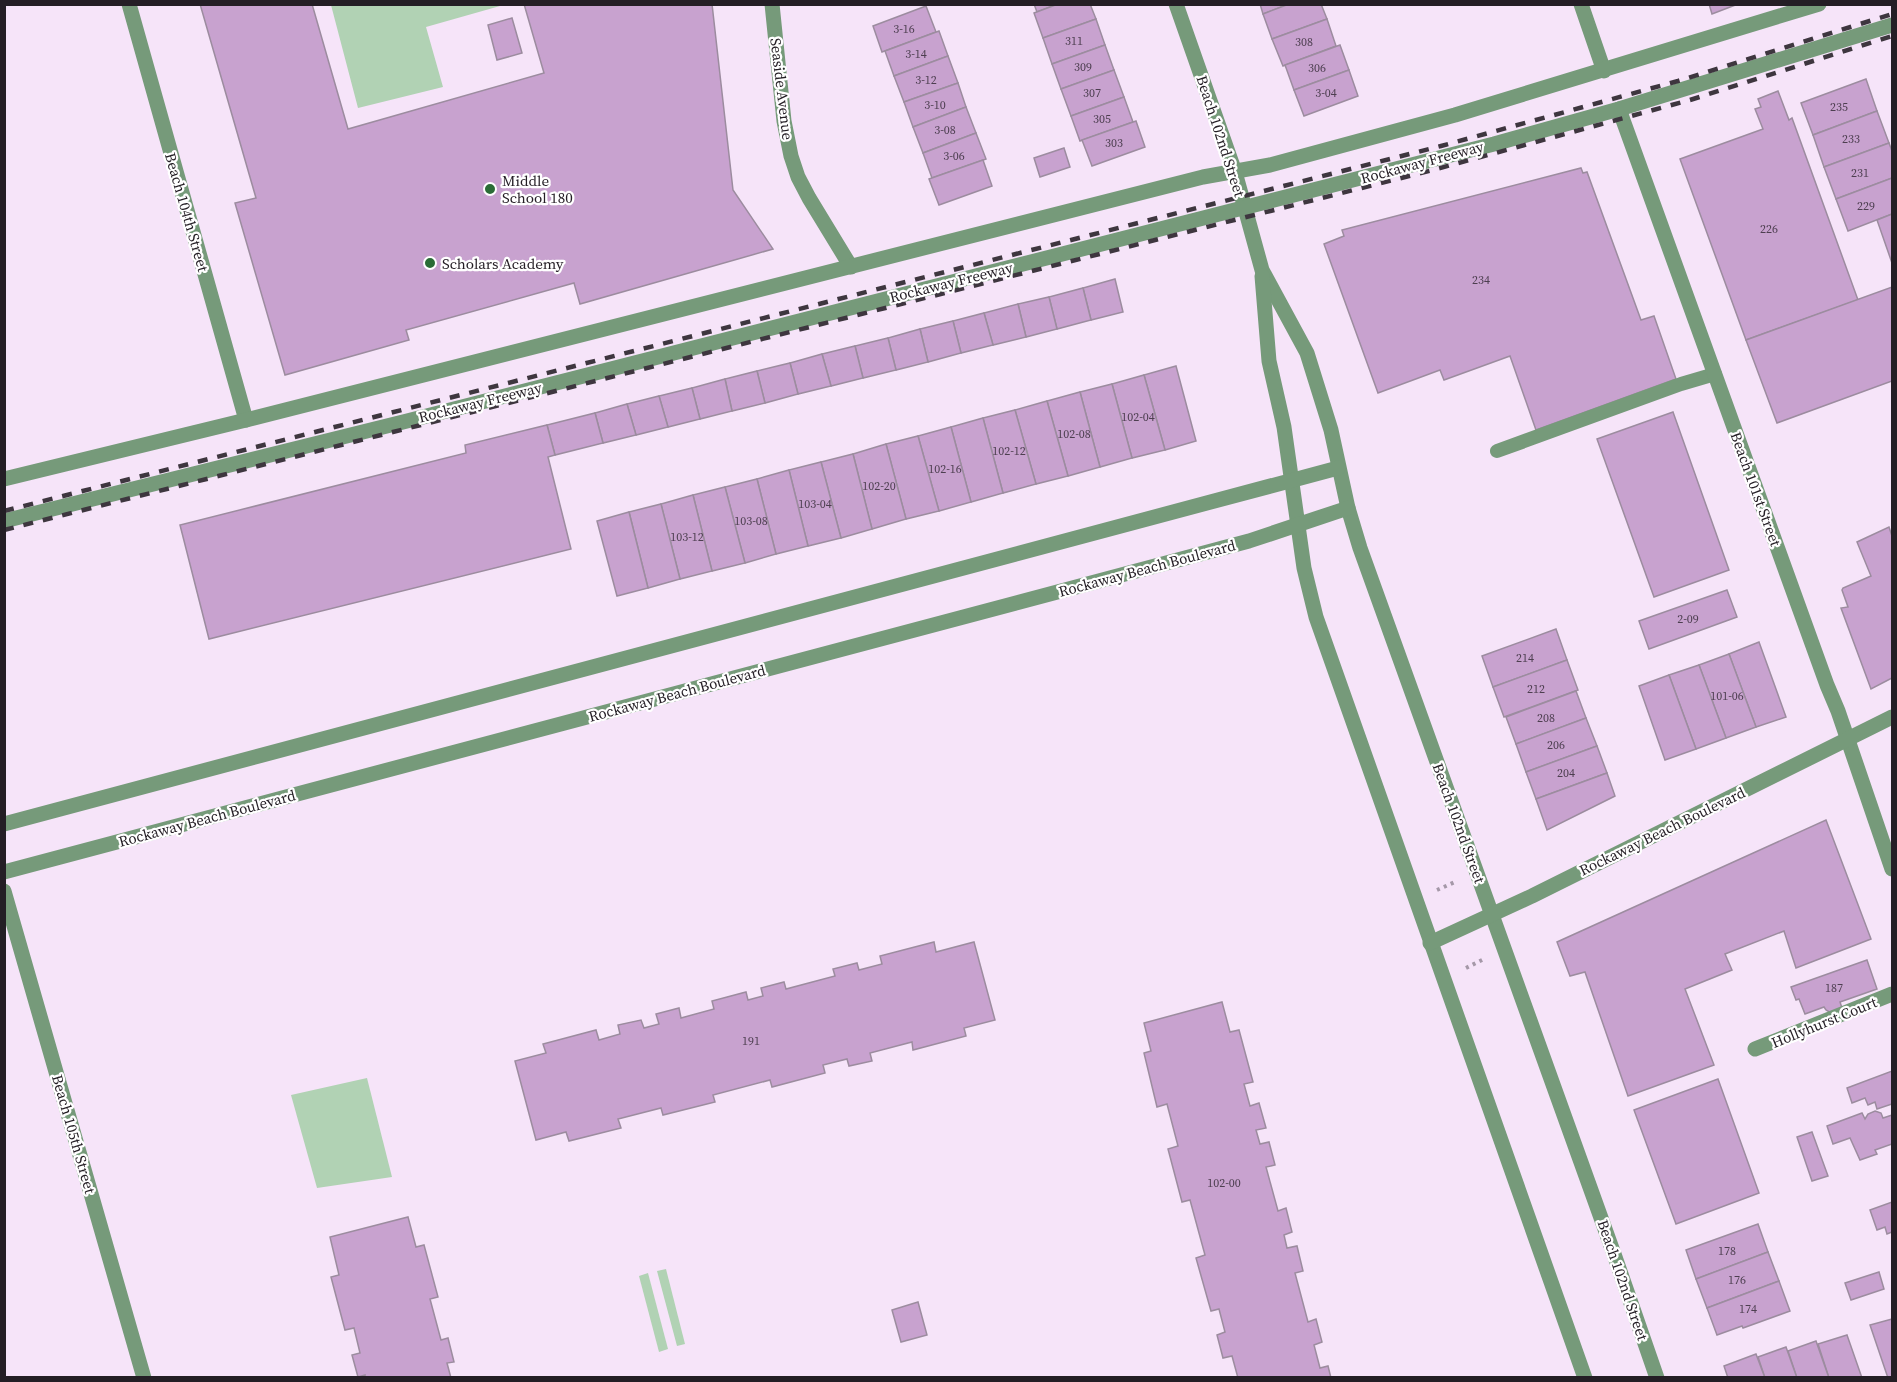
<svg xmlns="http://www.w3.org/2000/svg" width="1897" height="1382" font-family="'Source Serif 4',serif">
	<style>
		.green { fill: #b1d2b4 }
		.building { fill: #c8a2cf; stroke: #9c8c9f; stroke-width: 1.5 }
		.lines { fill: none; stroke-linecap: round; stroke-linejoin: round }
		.path { stroke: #a598a8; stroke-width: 4; stroke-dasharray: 3 4.5; stroke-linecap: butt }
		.service { stroke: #769a7a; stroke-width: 14 }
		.minor { stroke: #769a7a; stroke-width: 15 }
		.tertiary { stroke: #769a7a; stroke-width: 15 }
		.rail { stroke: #3e363f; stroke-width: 4.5; stroke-dasharray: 10 10; stroke-linecap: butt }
		.poi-dot { fill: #2a6c36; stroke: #fff; stroke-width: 2 }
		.labels { text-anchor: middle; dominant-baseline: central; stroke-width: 4.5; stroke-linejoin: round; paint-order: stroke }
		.number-label { font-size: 12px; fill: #4d3f50 }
		.street-label { font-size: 15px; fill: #241e25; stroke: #fff }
		.poi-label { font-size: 15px; fill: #241e25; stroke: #fff; text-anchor: start }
	</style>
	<rect width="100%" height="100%" fill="#f6e4f9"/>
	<g class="green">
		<path d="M500,4V6L426,27L443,87L358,108L331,5Z"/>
		<path d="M367,1078L392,1177L317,1188L291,1095Z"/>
		<path d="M666,1269L685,1344L677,1346L657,1271Z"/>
		<path d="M648,1273L668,1349L659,1352L639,1276Z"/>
	</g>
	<g class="building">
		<path d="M200,4H312L348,129L544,73L524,4H712L733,190L773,249L580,304L574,283L406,330L409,340L285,375L235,203L256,198Z"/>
		<path d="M1034,4H1058L1037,12Z"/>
		<path d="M1058,4H1090L1096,19L1043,38L1034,13Z"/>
		<path d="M1260,4H1289L1263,14Z"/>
		<path d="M1289,4H1321L1327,19L1272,39L1263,14Z"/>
		<path d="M1709,4H1738L1712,14Z"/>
		<path d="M926,6L936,32L882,52L873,26Z"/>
		<path d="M512,18L522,53L497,60L488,25Z"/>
		<path d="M1096,19L1105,45L1052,64L1043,38Z"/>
		<path d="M1327,19L1336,46L1283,66L1272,39Z"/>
		<path d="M939,31L948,56L894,76L885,51Z"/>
		<path d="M1105,45L1114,70L1061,89L1052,64Z"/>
		<path d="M1340,45L1349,70L1294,90L1285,65Z"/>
		<path d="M948,56L958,83L904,102L894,76Z"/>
		<path d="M1114,70L1124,97L1071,116L1061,89Z"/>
		<path d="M1349,70L1358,96L1304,116L1294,90Z"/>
		<path d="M1866,79L1877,111L1813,135L1801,103Z"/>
		<path d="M958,83L966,107L913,127L904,102Z"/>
		<path d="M1778,91L1789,120L1792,118L1858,300L1746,340L1680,159L1763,129L1755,109L1761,107L1758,99Z"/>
		<path d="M1124,97L1133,122L1080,141L1071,116Z"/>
		<path d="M966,107L976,133L923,153L913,127Z"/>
		<path d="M1877,111L1889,143L1824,167L1813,135Z"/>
		<path d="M1136,121L1145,147L1092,166L1082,140Z"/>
		<path d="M976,133L986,159L932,178L923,153Z"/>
		<path d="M1889,143L1892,151V178L1836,199L1824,167Z"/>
		<path d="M1064,148L1070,167L1040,177L1034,158Z"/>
		<path d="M983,160L992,186L939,205L929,179Z"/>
		<path d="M1581,168L1583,173L1587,172L1641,320L1654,316L1676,379L1536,430L1510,356L1444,380L1440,370L1378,393L1324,244L1344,236L1342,230Z"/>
		<path d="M1892,178V214L1848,231L1836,199Z"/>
		<path d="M1892,214V263L1877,220Z"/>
		<path d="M1115,279L1123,312L1091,320L1083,288Z"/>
		<path d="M1892,287V381L1777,423L1746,340Z"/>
		<path d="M1083,288L1091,320L1057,329L1049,297Z"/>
		<path d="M1049,297L1057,329L1026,337L1018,304Z"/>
		<path d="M1018,304L1026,337L993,345L984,313Z"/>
		<path d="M984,313L993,345L961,353L953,321Z"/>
		<path d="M953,321L961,353L928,362L920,329Z"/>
		<path d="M920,329L928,362L896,370L888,338Z"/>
		<path d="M888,338L896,370L863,378L855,346Z"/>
		<path d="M855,346L863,378L831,386L822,354Z"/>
		<path d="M822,354L831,386L798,394L790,363Z"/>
		<path d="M790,363L798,394L765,403L757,371Z"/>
		<path d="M1176,366L1196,441L1165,450L1144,375Z"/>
		<path d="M757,371L765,403L732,411L725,379Z"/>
		<path d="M1144,375L1165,450L1132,458L1112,384Z"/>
		<path d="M725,379L732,411L700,419L692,388Z"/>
		<path d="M1112,384L1132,458L1100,467L1080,392Z"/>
		<path d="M692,388L700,419L668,427L659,396Z"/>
		<path d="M1080,392L1100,467L1068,476L1047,401Z"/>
		<path d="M659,396L668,427L636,435L627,404Z"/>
		<path d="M1047,401L1068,476L1036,484L1015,410Z"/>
		<path d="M627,404L636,435L603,443L595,413Z"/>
		<path d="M1015,410L1036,484L1003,493L983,418Z"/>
		<path d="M1673,412L1729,570L1654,597L1597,439Z"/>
		<path d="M595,413L603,443L555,455L547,425Z"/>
		<path d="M983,418L1003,493L971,502L951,427Z"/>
		<path d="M547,425L555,455L548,457L571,549L209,639L180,525L466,453L465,445Z"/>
		<path d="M951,427L971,502L939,511L918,436Z"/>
		<path d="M918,436L939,511L906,519L886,444Z"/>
		<path d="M886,444L906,519L872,529L853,454Z"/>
		<path d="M853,454L872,529L841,538L821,462Z"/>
		<path d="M821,462L841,538L808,546L789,470Z"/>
		<path d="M789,470L808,546L776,554L757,479Z"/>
		<path d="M757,479L776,554L745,563L725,487Z"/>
		<path d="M725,487L745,563L712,571L693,495Z"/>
		<path d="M693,495L712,571L680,579L661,504Z"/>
		<path d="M661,504L680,579L648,588L629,512Z"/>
		<path d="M629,512L648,588L617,596L597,521Z"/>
		<path d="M1889,527L1892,536V678L1871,689L1841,608L1848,607L1842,590L1843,588L1871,576L1857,542Z"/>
		<path d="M1727,590L1737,617L1649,649L1639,621Z"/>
		<path d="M1556,629L1567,660L1493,687L1482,656Z"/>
		<path d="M1759,642L1786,717L1756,727L1729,654Z"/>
		<path d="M1729,654L1756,727L1726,738L1699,665Z"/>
		<path d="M1567,660L1578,690L1504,717L1493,687Z"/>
		<path d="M1699,665L1726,738L1696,749L1669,675Z"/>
		<path d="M1669,675L1696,749L1665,760L1639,686Z"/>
		<path d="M1576,691L1586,718L1516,744L1506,717Z"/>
		<path d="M1586,718L1597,746L1526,772L1516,744Z"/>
		<path d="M1597,746L1607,773L1536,799L1526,772Z"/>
		<path d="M1607,773L1615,796L1547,830L1536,799Z"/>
		<path d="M1826,820L1871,939L1796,968L1784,931L1725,954L1732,970L1685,989L1714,1065L1628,1096L1585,972L1570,976L1557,942Z"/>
		<path d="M934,942L936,952L974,942L995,1020L964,1028L966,1036L913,1050L912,1042L870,1053L872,1061L849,1066L847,1059L823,1065L825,1073L772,1087L770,1080L713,1095L715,1102L663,1115L661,1108L618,1119L621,1128L569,1141L566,1132L536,1140L515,1061L546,1053L543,1044L596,1030L599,1040L620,1034L618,1025L641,1020L644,1028L659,1024L656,1014L679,1008L681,1018L714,1009L712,1001L746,992L748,1000L763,996L761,988L784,982L786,989L835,976L833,969L857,963L859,970L882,964L880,956Z"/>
		<path d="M1867,960L1877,989L1840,1002L1842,1008L1833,1014L1826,1010L1824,1007L1805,1014L1799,999L1796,1000L1791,987Z"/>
		<path d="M1222,1002L1230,1032L1239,1030L1253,1082L1244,1084L1250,1106L1259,1103L1266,1128L1256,1130L1260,1144L1269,1142L1275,1165L1266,1167L1278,1211L1286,1208L1292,1232L1284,1235L1287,1248L1297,1246L1303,1271L1295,1273L1308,1322L1316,1319L1322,1342L1314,1345L1320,1368L1328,1366L1331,1378H1238L1232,1356L1223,1358L1217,1335L1225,1332L1219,1309L1211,1311L1196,1258L1205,1255L1190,1200L1182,1202L1168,1149L1178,1146L1167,1104L1157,1107L1144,1053L1151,1051L1144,1023Z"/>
		<path d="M1892,1071V1104L1877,1109L1875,1102L1868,1105L1865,1098L1852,1103L1847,1088Z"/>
		<path d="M1718,1079L1759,1193L1676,1224L1634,1110Z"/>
		<path d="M1875,1111L1881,1113L1883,1118L1892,1115V1144L1875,1150L1877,1154L1860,1160L1850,1138L1833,1144L1827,1126L1862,1113L1865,1119L1868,1114Z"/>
		<path d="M1812,1132L1828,1176L1812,1181L1797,1137Z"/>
		<path d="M1892,1202V1232L1887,1234L1885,1227L1877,1230L1870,1210Z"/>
		<path d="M408,1217L416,1247L424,1245L438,1297L430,1299L441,1340L448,1338L454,1362L447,1363L451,1378H365V1375L358,1377L352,1355L360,1353L354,1328L345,1330L331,1277L339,1275L330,1237Z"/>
		<path d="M1758,1224L1768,1252L1696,1279L1686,1250Z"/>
		<path d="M1768,1252L1779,1281L1707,1308L1696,1279Z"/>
		<path d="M1879,1272L1884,1289L1851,1300L1845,1283Z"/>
		<path d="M1779,1281L1790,1311L1743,1328L1742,1326L1717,1335L1707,1308Z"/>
		<path d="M918,1302L927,1335L901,1342L892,1310Z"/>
		<path d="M1892,1319V1378H1888L1870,1325Z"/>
		<path d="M1847,1335L1862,1378H1829L1818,1344Z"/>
		<path d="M1816,1341L1829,1378H1797L1788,1351Z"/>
		<path d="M1786,1347L1797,1378H1765L1758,1357Z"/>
		<path d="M1756,1354L1765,1378H1728L1724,1366Z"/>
	</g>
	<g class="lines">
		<g class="path">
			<path d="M1437,890L1455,882"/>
			<path d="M1466,968L1484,959"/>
		</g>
		<path class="service" d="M1497,451L1681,384L1715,374"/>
		<g class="minor">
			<path d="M129,4L246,420"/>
			<path d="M772,4L784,121L791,156L798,177L809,198L851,267"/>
			<path d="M1176,4L1235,172"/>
			<path d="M1581,4L1604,71"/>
			<path d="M1619,109L1827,685L1838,711L1892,869"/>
			<path d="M4,891L144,1378"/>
			<path d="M1755,1049L1892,994"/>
		</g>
		<g class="tertiary">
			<path d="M1235,172L1262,270L1307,353L1331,430L1348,508L1360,548L1614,1254L1657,1378"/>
			<path d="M1262,276L1269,361L1284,427L1304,568L1316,617L1585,1378"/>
			<path d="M4,479L246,420L1203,177L1270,165L1455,115L1819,4"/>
			<path d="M4,521L407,421L1494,144L1619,109L1892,25"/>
			<path d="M4,824L1338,468"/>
			<path d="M4,872L1249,541L1348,508"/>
			<path d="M1430,943L1532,896L1892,717"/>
		</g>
		<g class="rail">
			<path d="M4,511L1441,146L1678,81L1892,14"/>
			<path d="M4,530L1433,170L1690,100L1892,36"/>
		</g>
	</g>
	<g class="poi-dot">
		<circle cx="490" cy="189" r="6"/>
		<circle cx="430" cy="263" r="6"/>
	</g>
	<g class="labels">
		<g class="number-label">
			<text x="904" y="29">3-16</text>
			<text x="1074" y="41">311</text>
			<text x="1304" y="42">308</text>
			<text x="916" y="54">3-14</text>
			<text x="1083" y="67">309</text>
			<text x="1317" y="68">306</text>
			<text x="926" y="80">3-12</text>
			<text x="1092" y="93">307</text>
			<text x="1326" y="93">3-04</text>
			<text x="935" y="105">3-10</text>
			<text x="1839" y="107">235</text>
			<text x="1102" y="119">305</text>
			<text x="945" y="130">3-08</text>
			<text x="1851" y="139">233</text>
			<text x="1114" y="143">303</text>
			<text x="954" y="156">3-06</text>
			<text x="1860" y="173">231</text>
			<text x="1866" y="206">229</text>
			<text x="1769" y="229">226</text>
			<text x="1481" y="280">234</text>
			<text x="1138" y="417">102-04</text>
			<text x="1074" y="434">102-08</text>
			<text x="1009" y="451">102-12</text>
			<text x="945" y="469">102-16</text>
			<text x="879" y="486">102-20</text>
			<text x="815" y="504">103-04</text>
			<text x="751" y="521">103-08</text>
			<text x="687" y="537">103-12</text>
			<text x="1688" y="619">2-09</text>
			<text x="1525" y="658">214</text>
			<text x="1536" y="689">212</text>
			<text x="1727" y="696">101-06</text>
			<text x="1546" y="718">208</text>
			<text x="1556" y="745">206</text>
			<text x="1566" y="773">204</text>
			<text x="1834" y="988">187</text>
			<text x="751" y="1041">191</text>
			<text x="1224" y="1183">102-00</text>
			<text x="1727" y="1251">178</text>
			<text x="1737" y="1280">176</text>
			<text x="1748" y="1309">174</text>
		</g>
		<g class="street-label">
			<text transform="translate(782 89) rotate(83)">Seaside Avenue</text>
			<text transform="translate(1221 136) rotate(72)">Beach 102nd Street</text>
			<text transform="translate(1422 162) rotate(-15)">Rockaway Freeway</text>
			<text transform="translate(187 212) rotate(74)">Beach 104th Street</text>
			<text transform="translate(951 282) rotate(-14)">Rockaway Freeway</text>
			<text transform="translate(480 402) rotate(-14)">Rockaway Freeway</text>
			<text transform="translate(1756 489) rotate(70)">Beach 101st Street</text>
			<text transform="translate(1147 568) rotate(-15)">Rockaway Beach Boulevard</text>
			<text transform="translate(677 693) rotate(-15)">Rockaway Beach Boulevard</text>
			<text transform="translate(207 818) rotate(-15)">Rockaway Beach Boulevard</text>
			<text transform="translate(1459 823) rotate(70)">Beach 102nd Street</text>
			<text transform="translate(1662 831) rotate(-26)">Rockaway Beach Boulevard</text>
			<text transform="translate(1824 1022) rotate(-22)">Hollyhurst Court</text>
			<text transform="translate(74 1134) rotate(74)">Beach 105th Street</text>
			<text transform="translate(1623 1280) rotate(71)">Beach 102nd Street</text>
		</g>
		<g class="poi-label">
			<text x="502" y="180">Middle<tspan x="502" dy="17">School 180</tspan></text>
			<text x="442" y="263">Scholars Academy</text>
		</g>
	</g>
	<rect width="1897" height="1382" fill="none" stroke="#241e25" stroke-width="12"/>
</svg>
